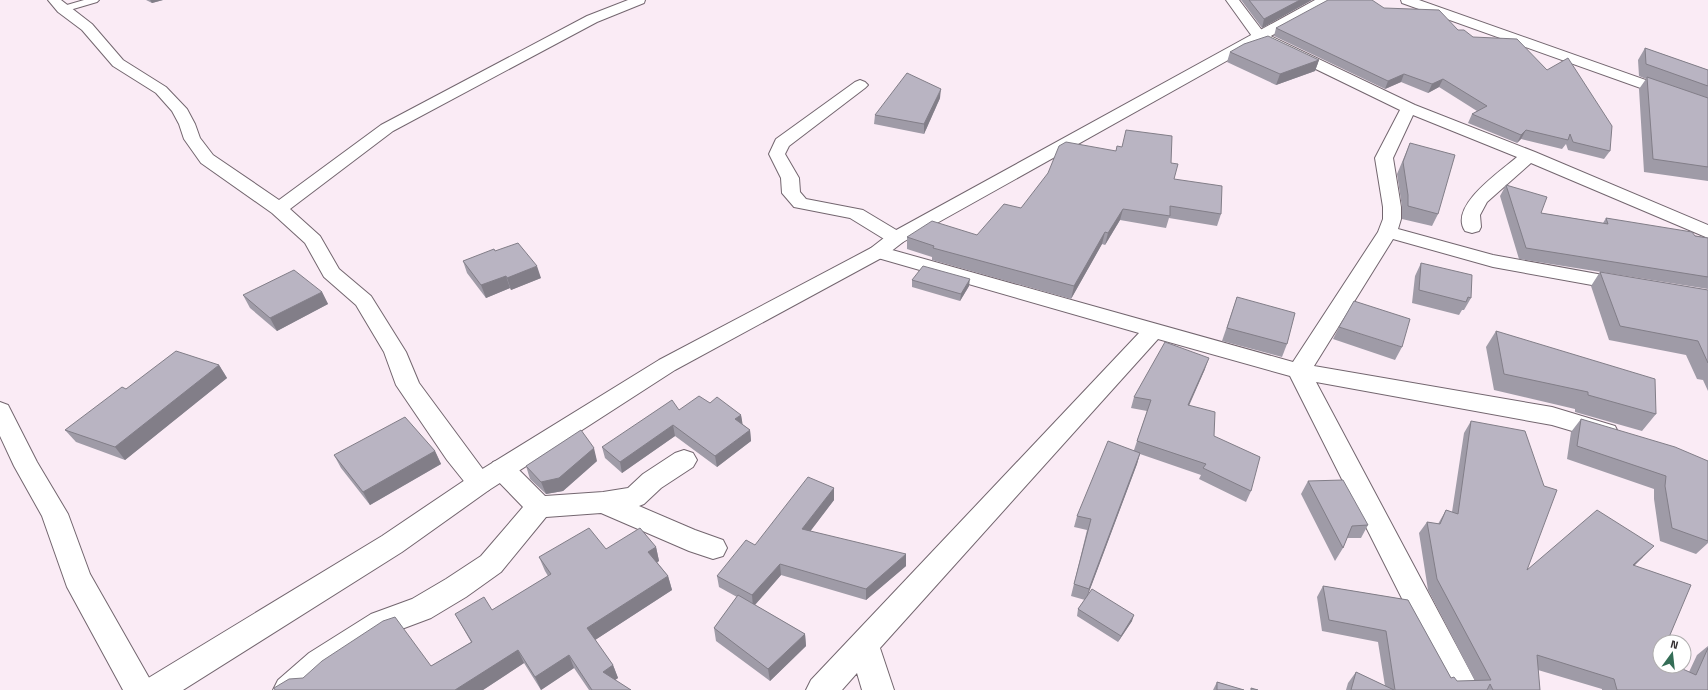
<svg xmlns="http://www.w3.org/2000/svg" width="1708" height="690" font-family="'Titillium Web',sans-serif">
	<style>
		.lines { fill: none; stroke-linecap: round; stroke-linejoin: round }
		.service-casing { stroke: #73666f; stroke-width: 2 }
		.minor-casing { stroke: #73666f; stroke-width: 2 }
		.tertiary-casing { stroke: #73666f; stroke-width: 2 }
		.service { fill: #fff; fill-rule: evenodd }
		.minor { fill: #fff; fill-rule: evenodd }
		.tertiary { fill: #fff; fill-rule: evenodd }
		.wall { fill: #9f9ba7 }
		.shaded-wall { fill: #827e88 }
		.building { fill: #b9b4c2; stroke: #827e88 }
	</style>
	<rect width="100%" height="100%" fill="#faebf5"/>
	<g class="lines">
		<defs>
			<path id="service" d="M84,0H99L97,2L63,12L58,9L60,7Z"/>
			<g id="minor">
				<path d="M48,0H61L92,24L123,60L166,87L187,109L195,124L200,138L213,155L279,200L381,125L587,16L628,0H645L644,3L597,22L393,131L290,209L320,236L339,269L371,296L406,352L419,383L493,483L489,490L480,493L471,490L447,460L396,385L384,352L356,305L324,277L305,243L272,213L201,163L184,139L179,124L172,111L156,93L113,66L82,30L58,12Z"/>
				<path d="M1226,0H1239L1264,33L1415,105L1535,152L1708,225V238L1531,163L1487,202L1480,215L1481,227L1479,231L1472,233L1465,231C1448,206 1501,171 1517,157L1413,115L1393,158L1401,207V219L1398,229L1493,255L1625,279L1632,281L1635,285L1632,289L1625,291L1493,267L1393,239L1314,366L1552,407L1615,426L1618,432L1615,438L1606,441L1552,425L1316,382L1480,690H1448L1290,376L1158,339L880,648L894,690H862L857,673L842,690H806L811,680L1139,333L871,256L868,252L871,248L878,246L885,248L1293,362L1378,232L1383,219V207L1375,158L1400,110L1254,39Z"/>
				<path d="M860,80L865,82L868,85L865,88L789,146L785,154L799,178L800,192L806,199L863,210L903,234L906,238L903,242L896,244L889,242L850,218L794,207L782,193L781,178L769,154L776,139L855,82Z"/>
				<path d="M0,402L8,405L37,462L68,514L90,574L156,690H123L67,587L42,516L14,466L0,436Z"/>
				<path d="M684,450L693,453L697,460L693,467L661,488L644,504L639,506L695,530L723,540L727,548L723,556L713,559L689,551L601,513L546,517L501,572L466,597L431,618L391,633L331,673L312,690H273L278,680L309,653L371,614L412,599L446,579L481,556L523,507L493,476L489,469L493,462L502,459L511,462L545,496L603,492L628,488L643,474L675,453Z"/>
			</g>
			<g id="tertiary">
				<path d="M1315,0H1331L1330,3L903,242L885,256L675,370L489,490L402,552L183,690H140L145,680L382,536L471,476L659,360L871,248L889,234Z"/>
				<path d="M1401,0H1419L1708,102V112L1402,3Z"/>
			</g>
		</defs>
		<use href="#service" class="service-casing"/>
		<use href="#minor" class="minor-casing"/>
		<use href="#tertiary" class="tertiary-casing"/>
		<use href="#service" class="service"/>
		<use href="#minor" class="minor"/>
		<use href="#tertiary" class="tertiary"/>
	</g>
	<g class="wall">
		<path d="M146,0H163L152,3Z"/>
		<path d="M1241,0H1312L1262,28Z"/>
		<path d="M1384,8L1458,30L1610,151L1604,159L1568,150L1566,144L1562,149L1521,139L1517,143L1468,123L1472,114L1477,111L1439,87L1428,93L1401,82L1385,89L1274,36L1276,28Z"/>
		<path d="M1645,48L1708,70V181L1644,172L1639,89L1646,79L1639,76L1638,60Z"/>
		<path d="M1230,52L1319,60L1315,71L1276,85L1227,62Z"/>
		<path d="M940,98L924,134L874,124L875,115Z"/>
		<path d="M1410,143L1438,214L1432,226L1402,219V207L1397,174L1405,155Z"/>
		<path d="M1122,147L1171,163L1174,179L1221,214L1217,226L1169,218L1166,228L1120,220L1105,245L1102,244L1071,299L932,260V257L907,249V237L977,235Z"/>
		<path d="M1506,185L1541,213L1603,223L1606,218L1708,238V289L1519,259L1500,196Z"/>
		<path d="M495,251L541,278L511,290L510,288L486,298L467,273L463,261Z"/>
		<path d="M1421,263L1471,298L1464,310H1462L1459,315L1412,303L1415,276Z"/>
		<path d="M1600,272L1708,290V391L1703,380L1697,379L1686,355L1609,340L1591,286Z"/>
		<path d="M912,280L969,286L960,301L912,287Z"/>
		<path d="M322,292L328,304L277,331L250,308L243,295Z"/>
		<path d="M1237,297L1287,344L1282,357L1222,341Z"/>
		<path d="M1339,327L1402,347L1395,360L1333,339Z"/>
		<path d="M1496,331L1656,414L1642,431L1575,412V409L1494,390L1486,347Z"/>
		<path d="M219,365L227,378L125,460L76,442L65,430L126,389Z"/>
		<path d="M1205,369L1189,406L1214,436L1251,491L1246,502L1199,479L1201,475L1140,454L1137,464L1087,597L1132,621L1118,642L1077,616L1078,609L1085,600L1071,596L1087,530L1074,527L1077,516L1134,450L1147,411L1131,408L1134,397Z"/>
		<path d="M710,403L741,415L742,424L750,430L751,441L717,467L675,436L622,473L605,458L602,447L679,410Z"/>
		<path d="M1581,419L1708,461V543L1696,554L1660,541L1654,499V489L1567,459L1571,432Z"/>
		<path d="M1471,421L1527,570L1643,557L1634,566L1660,642V666L1689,672L1697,655L1708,646V690H1602V689L1538,670L1540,690H1346L1348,683L1356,672L1385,686L1378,642L1322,631L1317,597L1323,586L1408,600L1451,678L1457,681H1475L1428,590L1419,533L1427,522L1438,524L1446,510L1452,512L1464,433Z"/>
		<path d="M435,451L441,464L370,505L341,468L334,455Z"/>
		<path d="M597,461L563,491L546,494L530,479L526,466Z"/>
		<path d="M1308,481L1368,525L1361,538H1347L1343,548L1335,561L1301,494Z"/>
		<path d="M834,488V500L810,531L906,566L866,600L781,575L755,605L805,634L806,646L770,681L716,641L714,628L737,597L719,587L717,576L755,545Z"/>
		<path d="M656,547L659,561L657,562L668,576L672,590L595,640L613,665L618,678L615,680L631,690H589L574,668L541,690L524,663L483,690H275L303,678L431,666L471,642L455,614L492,610L548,576L545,571L539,557L606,549Z"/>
		<path d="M1217,682L1244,690H1213Z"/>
	</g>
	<g class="shaded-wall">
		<path d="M150,0H163L152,3Z"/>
		<path d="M1300,0H1312L1262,28L1264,19Z"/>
		<path d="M1319,60L1315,71L1276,85L1280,74Z"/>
		<path d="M1404,74L1401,82L1385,89L1388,81Z"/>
		<path d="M1443,79L1439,87L1428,93L1432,84Z"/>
		<path d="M941,89L940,98L924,134V124Z"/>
		<path d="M1526,130L1521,139L1517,143L1521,135Z"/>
		<path d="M1123,209L1120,220L1105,245L1108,233Z"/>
		<path d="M1105,232L1102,244L1071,299L1074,286Z"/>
		<path d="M537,266L541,278L511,290L507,278Z"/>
		<path d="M506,276L510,288L486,298L481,285Z"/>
		<path d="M970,279L969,286L960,301L961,294Z"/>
		<path d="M322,292L328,304L277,331L270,318Z"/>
		<path d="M1209,358L1205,369L1184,416L1188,405Z"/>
		<path d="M219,365L227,378L125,460L115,447Z"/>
		<path d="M741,415L743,426L735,419Z"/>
		<path d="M673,425L675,436L622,473L620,462Z"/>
		<path d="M750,430L751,441L717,467L715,456Z"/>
		<path d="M594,448L597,461L563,491L546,494L541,482Z"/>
		<path d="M435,451L441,464L370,505L363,492Z"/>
		<path d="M1140,453L1137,464L1086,600L1089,589Z"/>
		<path d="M834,488V500L803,541L802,529Z"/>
		<path d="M1654,546L1643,557L1622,577L1633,565Z"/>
		<path d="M656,547L659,561L652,566L648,552Z"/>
		<path d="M906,554V566L866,600V589Z"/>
		<path d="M780,564L781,575L753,607L752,595Z"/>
		<path d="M668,576L672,590L592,642L587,628Z"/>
		<path d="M1134,615L1132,621L1118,642L1121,636Z"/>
		<path d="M805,634L806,646L770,681L768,669Z"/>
		<path d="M518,650L524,663L483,690H455Z"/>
		<path d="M569,655L574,668L541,690L535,677Z"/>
		<path d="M613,665L618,678L608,685L603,672Z"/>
	</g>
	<g class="building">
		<path d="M1249,0H1300L1264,19Z"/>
		<path d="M1328,0H1372L1384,8L1439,10L1458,30H1464L1473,37L1517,39L1547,70L1568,58L1612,126L1610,151L1573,142L1570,134L1568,140L1526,130L1521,135L1472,114L1487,106L1443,79L1432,84L1404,74L1388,81L1276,28Z"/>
		<path d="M1268,36L1319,60L1280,74L1230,52L1244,44Z"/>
		<path d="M1645,48L1708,70V86L1646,64Z"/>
		<path d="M907,73L941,89L924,124L875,115Z"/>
		<path d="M1647,77L1708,98V167L1653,159Z"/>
		<path d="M1126,130L1172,136L1171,163L1178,164L1174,179L1222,186L1221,214L1170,206V216L1123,209L1108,233L1105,232L1074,286L933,248L934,246L907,237L932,221L977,235L1004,204L1021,208L1048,173L1059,146L1066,142L1116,151L1117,146L1122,147Z"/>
		<path d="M1410,143L1455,155L1438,214L1408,206V195L1403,162Z"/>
		<path d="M1506,185L1547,197L1541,213L1608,224L1606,218L1692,232L1695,236L1708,238V277L1526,248Z"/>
		<path d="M518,243L537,266L507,278L506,276L481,285L463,261L494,249L495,251Z"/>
		<path d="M1421,263L1472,275L1471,298L1468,297L1466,302L1419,290Z"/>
		<path d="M923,266L970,279L961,294L912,280Z"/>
		<path d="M294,270L322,292L270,318L243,295Z"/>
		<path d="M1600,272L1708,290V363L1698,341L1620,326Z"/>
		<path d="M1237,297L1295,313L1287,344L1227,328Z"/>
		<path d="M1354,301L1410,319L1402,347L1339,327Z"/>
		<path d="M1496,331L1655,379L1656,414L1588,395V392L1504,374Z"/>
		<path d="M1165,342L1209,358L1188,405L1215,412L1214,436L1260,457L1251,491L1203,468L1206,464L1137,441L1151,400L1134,397Z"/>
		<path d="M176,351L219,365L115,447L65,430L122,387L126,389Z"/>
		<path d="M699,396L710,403L717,397L741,415L735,419L750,430L715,456L673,425L620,462L602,447L672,400L679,410Z"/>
		<path d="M405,417L435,451L363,492L334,455Z"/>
		<path d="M1581,419L1675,447L1708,461V541L1672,528L1665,486L1666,476L1577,446Z"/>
		<path d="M1471,421L1525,431L1544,486L1557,490L1527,570L1597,510L1654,546L1633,565L1691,585L1667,642H1660V666H1676L1696,675L1708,648V690H1617L1614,679L1537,655L1540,690H1493L1490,684L1487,690H1395L1386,631L1329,620L1323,586L1408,600L1451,678L1454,677L1457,681L1491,680L1437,579L1427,522L1440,524L1446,510L1458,514Z"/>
		<path d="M581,430L594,448L559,478L541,482L526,466Z"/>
		<path d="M1108,441L1140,453L1089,589L1074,584L1091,519L1077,516Z"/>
		<path d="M808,477L834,488L802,529L906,554L866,589L780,564L752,595L717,576L746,540L755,545Z"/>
		<path d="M1343,480L1368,525L1352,526L1343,548L1308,481Z"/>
		<path d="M589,528L606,549L640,528L656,547L648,552L668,576L587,628L613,665L603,672L631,690H592L569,655L535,677L518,650L455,690H275L274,688L289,679L303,678L322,661L383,621L395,617L431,666L472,642L455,614L484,597L492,610L551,574L539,557Z"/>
		<path d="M1092,589L1134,615L1121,636L1078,609Z"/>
		<path d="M738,595L805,634L768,669L714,628Z"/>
		<path d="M1356,672L1394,690H1351Z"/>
		<path d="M1217,682L1244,690H1217Z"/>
		<path d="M1251,688L1258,690H1251Z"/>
	</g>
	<g transform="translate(1672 654) rotate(15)"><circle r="19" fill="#ffffff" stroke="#afadae"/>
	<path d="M0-3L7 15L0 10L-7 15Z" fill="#346d56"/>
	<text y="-6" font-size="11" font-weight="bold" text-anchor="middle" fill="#373235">N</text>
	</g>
</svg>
